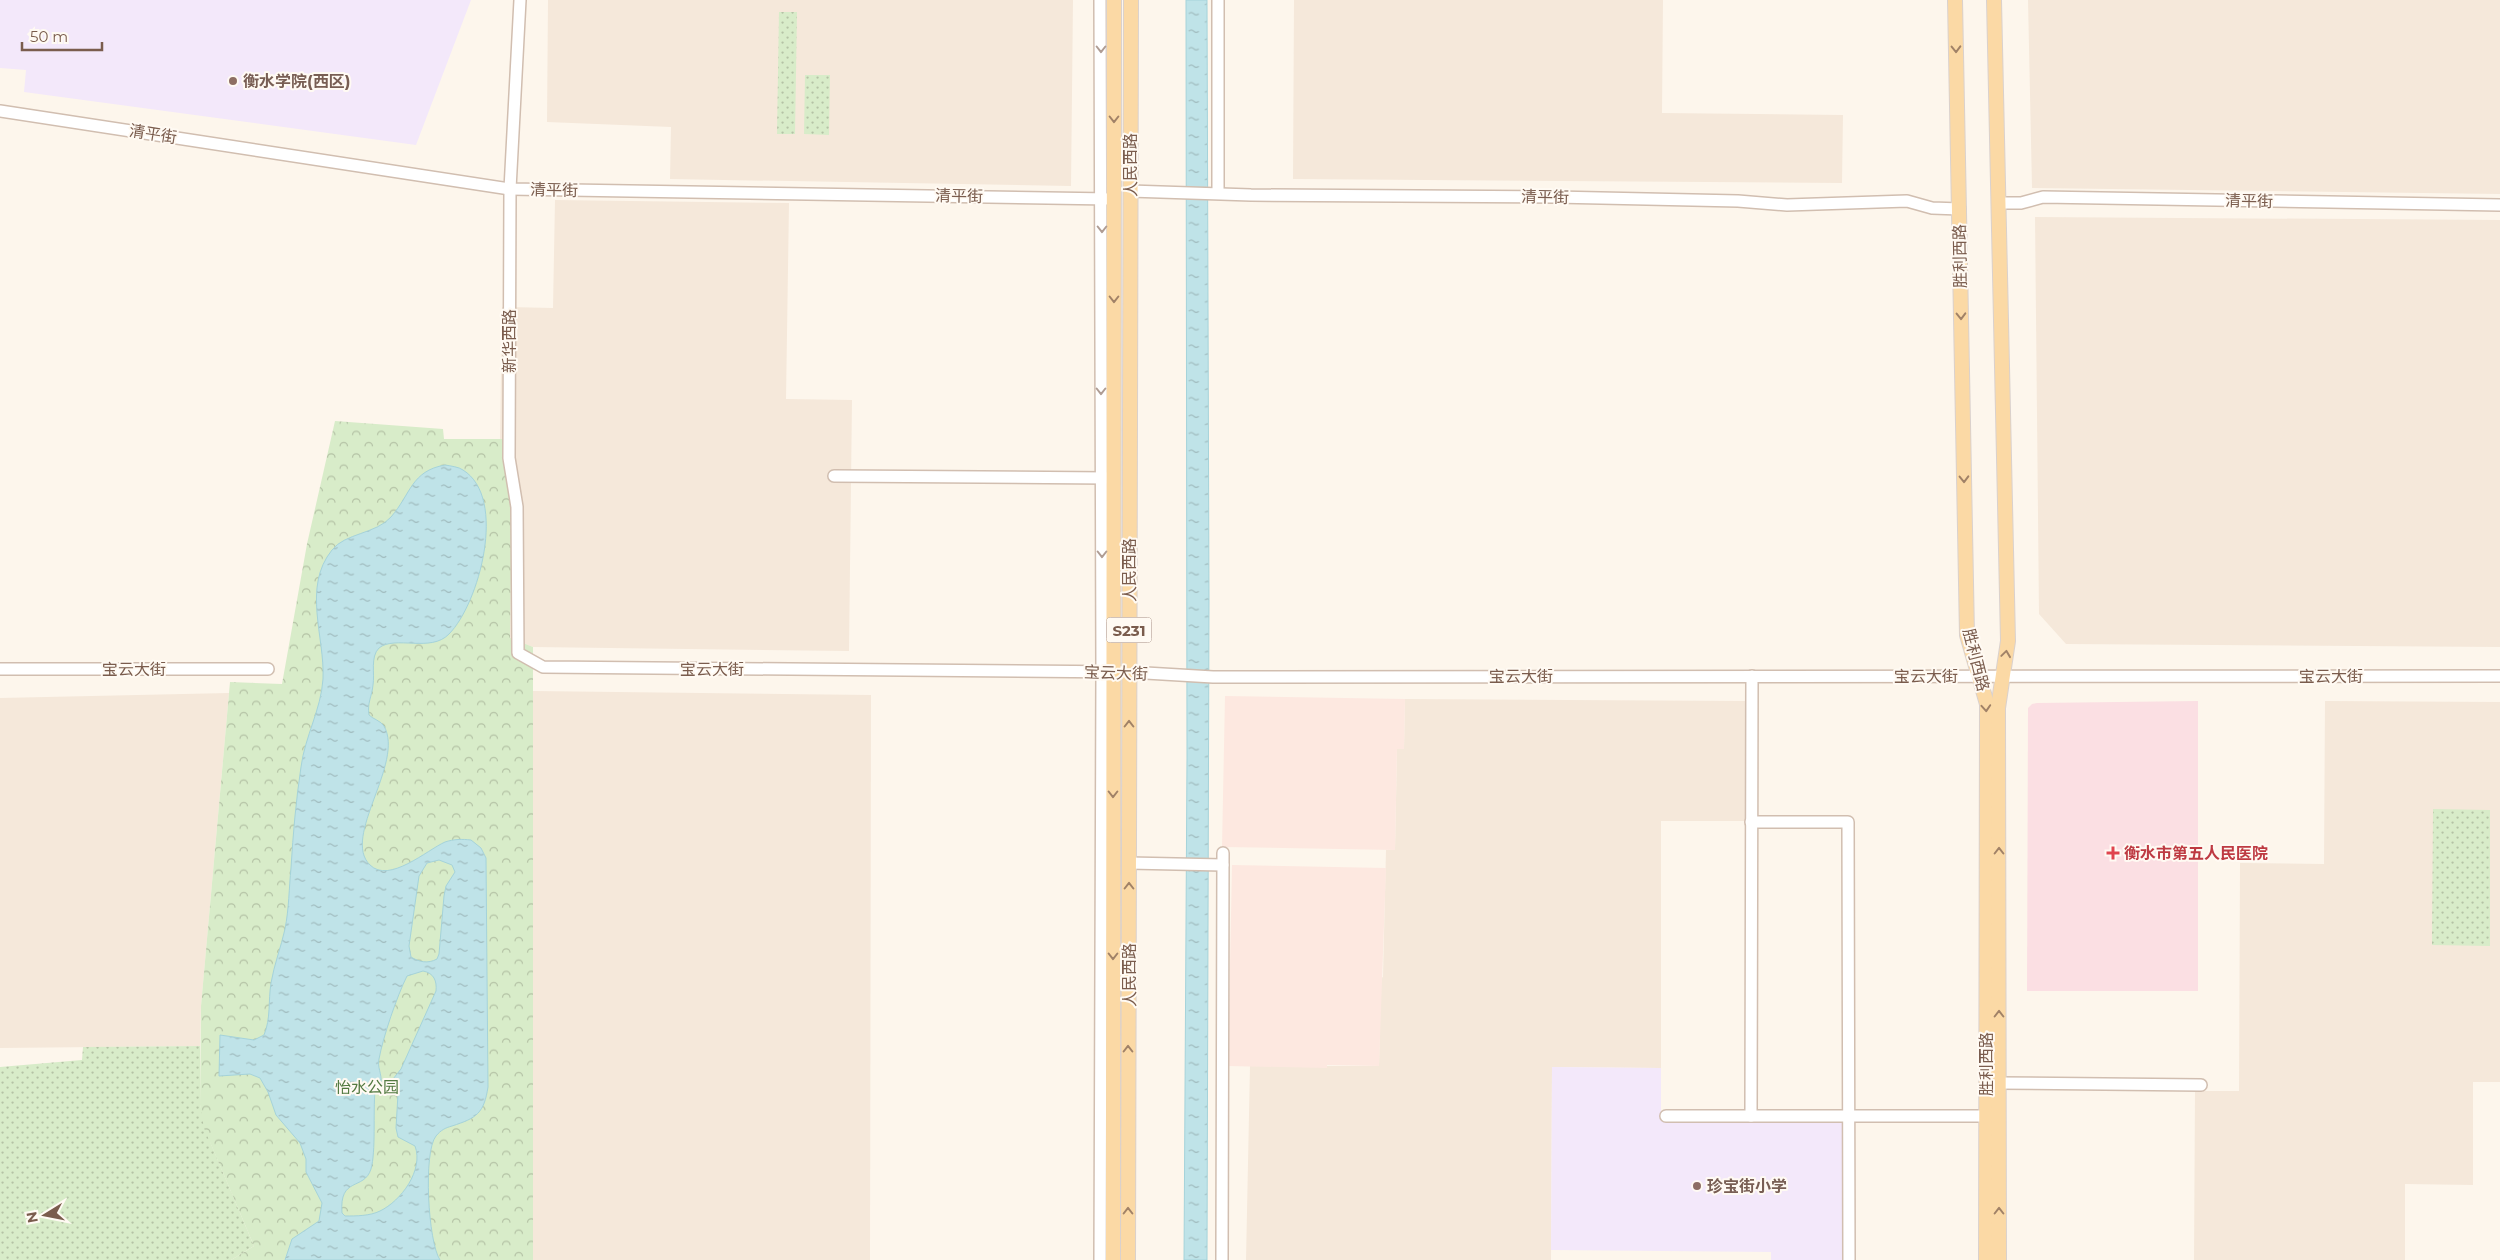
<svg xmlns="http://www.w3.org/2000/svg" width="2500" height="1260" font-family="Montserrat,'Noto Sans SC',sans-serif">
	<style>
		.residential { fill: #f5e8da }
		.commercial { fill: #fde8e0 }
		.education { fill: #f3e8fa }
		.medical { fill: #fbdfe3 }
		.grass { fill: url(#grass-dots) }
		.forest { fill: url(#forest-crowns) }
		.water { fill: url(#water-ripples); stroke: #a5d3da; fill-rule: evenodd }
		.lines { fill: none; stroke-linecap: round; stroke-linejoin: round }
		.minor-casing { stroke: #d1beb0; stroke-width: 14 }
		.major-casing { stroke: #dad1cd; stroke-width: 16 }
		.minor { stroke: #fff; stroke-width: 11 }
		.major { stroke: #fbd9a5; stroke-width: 14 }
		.oneway { stroke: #af9d94 }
		.oneway2 { stroke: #a18267 }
		.education-dot { fill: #8d6e63; stroke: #fffaf3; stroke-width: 2 }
		.health-dot { fill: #e0444e; stroke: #fffaf3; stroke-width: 2 }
		.labels { text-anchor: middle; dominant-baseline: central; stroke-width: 4; stroke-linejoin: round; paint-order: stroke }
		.shield { fill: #fffaf3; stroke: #a28b7f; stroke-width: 1 }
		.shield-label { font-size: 15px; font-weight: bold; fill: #7a5c4d }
		.education-label { font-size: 16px; font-weight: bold; fill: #785e54; stroke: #fffaf3; text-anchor: start }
		.street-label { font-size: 16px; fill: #7a5c4d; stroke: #fffaf3 }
		.health-label { font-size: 16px; font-weight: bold; fill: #be3a42; stroke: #fffaf3; text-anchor: start }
		.park-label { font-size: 16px; fill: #537a41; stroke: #fffaf3 }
	</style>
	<defs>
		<pattern id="grass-dots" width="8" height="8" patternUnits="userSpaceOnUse" patternTransform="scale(1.25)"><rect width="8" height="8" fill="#d8ecc9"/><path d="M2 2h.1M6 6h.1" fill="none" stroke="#b4c2a5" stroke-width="1.8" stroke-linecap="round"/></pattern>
		<pattern id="forest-crowns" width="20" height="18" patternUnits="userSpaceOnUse" patternTransform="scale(1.25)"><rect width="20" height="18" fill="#d8ecc9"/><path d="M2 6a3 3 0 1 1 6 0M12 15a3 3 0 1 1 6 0" fill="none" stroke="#b4c2a5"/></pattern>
		<pattern id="water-ripples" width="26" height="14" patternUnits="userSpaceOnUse" patternTransform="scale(1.25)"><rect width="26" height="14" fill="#bfe3e8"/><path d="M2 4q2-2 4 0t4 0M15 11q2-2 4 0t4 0" fill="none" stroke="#a0bbbe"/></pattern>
	</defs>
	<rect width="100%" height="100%" fill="#fdf6ec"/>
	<g class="residential">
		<path d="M548,0H1073L1071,186L670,179L671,127L547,122Z"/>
		<path d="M1294,0H1663L1662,113L1843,115L1842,183L1293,179Z"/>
		<path d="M2028,0H2500V194L2032,188Z"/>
		<path d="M555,200L789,203L786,399L852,400L849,651L533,647L510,639L513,439H500L502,307L553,308Z"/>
		<path d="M2035,217L2500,220V647L2066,644L2039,614Z"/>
		<path d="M533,691L871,695L870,1260H533Z"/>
		<path d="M229,693L201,1006L200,1046L0,1048V698Z"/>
		<path d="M1405,699L1747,701V821H1661V1068L1552,1067L1551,1260H1246L1250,1066H1379L1381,978L1383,977L1386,850H1395L1397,749L1404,748Z"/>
		<path d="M2325,701L2500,702V1082H2473V1185L2405,1184V1260H2194L2195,1091H2239L2240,863L2324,864Z"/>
	</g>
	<g class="commercial">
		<path d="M1225,696L1405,699L1404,749H1397L1395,850L1222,847Z"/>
		<path d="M1232,865L1386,868L1379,1066L1327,1065V1068L1228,1066Z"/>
	</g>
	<g class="education">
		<path d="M0,0H471L416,145L24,92L26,70L0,68Z"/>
		<path d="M1552,1067L1661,1068V1121L1842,1122V1260H1771V1252L1551,1250Z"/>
	</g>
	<path class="medical" d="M2198,701V991H2027L2028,708L2032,704L2037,703Z"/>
	<g class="grass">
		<path d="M779,12H797L795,134H777Z"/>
		<path d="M805,75H830L829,135L804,134Z"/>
		<path d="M2433,809L2490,810V946L2432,945Z"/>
		<path d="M200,1046V1105L211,1144L254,1246L231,1260H0V1067L82,1060L83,1047Z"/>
	</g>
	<path class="forest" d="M335,421L443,429L444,439H513L510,638L533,647V1260H231L254,1246L204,1128L200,1105L201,1006L230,682L282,684L307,544Z"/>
	<g class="water">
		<path d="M1186,0H1207L1209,601L1207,1260H1184L1187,758Z"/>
		<path d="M445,465C451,466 459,467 463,470C508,498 479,604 449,634C431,653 395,635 379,648C370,657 375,674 373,685C372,696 367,703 369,715C373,719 381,721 384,726C405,763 341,837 370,865C389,884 427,850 445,842C454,839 462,839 471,840L481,848L486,858L488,1087C484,1113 477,1118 452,1126C445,1128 441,1130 436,1136C423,1152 428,1242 440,1260H285L292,1239L319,1221L322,1203L306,1172V1159L300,1143L276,1115L268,1092L260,1078L250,1074L219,1076L220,1035L254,1040L264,1035C271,1018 268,1002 271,983C274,965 281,947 285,929C289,909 289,888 291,868C293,834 296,800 301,767C305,736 321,710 323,679C325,637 302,587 332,550C345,533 376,534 391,517C411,494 411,471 445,465ZM439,860L452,865L455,872L446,886L444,896L439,954L437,959C428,964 419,962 411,957L409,946L419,876L427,863ZM423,971C434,973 437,981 436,991L401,1069L393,1079L398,1094L396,1128L398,1137L415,1146C424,1170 401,1201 380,1211C370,1216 356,1216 345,1216L342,1213C339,1176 364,1191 371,1169C376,1151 373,1113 375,1091L377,1085L381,1082C382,1074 377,1067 379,1059C383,1037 397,996 407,976Z"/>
	</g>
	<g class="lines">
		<defs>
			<g id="minor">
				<path d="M520,0L510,189L509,458L517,507L518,653L543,667L1129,672L1213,677L2500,676"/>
				<path d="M1218,0V193"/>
				<path d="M0,111L510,189L1110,199"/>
				<path d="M1130,191L1251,195L1555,197L1738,201L1787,205L1907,201L1932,208L1960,209"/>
				<path d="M2000,203H2021L2043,197L2500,205"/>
				<path d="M834,476L1108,478"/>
				<path d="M0,669H268"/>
				<path d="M1751,822H1848L1849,1260"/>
				<path d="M1129,863L1223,865"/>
				<path d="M1999,1083L2201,1085"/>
				<path d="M1666,1116H1986"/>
				<path d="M1751,1116L1752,676"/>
				<path d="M1100,1260L1102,672L1100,0"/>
				<path d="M1222,1260L1223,853"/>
			</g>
			<g id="major">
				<path d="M1955,0L1967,635L1987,704L1986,1260"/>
				<path d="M1994,0L2008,641L1998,708L1999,1260"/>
				<path d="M1113,1260L1114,0"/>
				<path d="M1128,1260L1131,0"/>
			</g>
		</defs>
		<use href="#minor" class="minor-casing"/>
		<use href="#major" class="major-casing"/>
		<use href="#minor" class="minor"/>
		<use href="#major" class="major"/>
	</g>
	<defs><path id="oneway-chevron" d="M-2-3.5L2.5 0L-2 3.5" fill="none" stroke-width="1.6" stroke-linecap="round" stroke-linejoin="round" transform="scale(1.25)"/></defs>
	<g class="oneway">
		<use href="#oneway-chevron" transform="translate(1101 49) rotate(90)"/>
		<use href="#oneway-chevron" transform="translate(1102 229) rotate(90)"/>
		<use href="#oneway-chevron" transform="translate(1101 391) rotate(90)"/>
		<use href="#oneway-chevron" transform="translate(1102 554) rotate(90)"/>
	</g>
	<g class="oneway2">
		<use href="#oneway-chevron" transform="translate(1956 49) rotate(89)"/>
		<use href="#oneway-chevron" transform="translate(1114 119) rotate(90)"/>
		<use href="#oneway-chevron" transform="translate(1114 299) rotate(90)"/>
		<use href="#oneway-chevron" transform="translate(1961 316) rotate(89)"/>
		<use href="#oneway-chevron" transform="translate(1964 479) rotate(89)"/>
		<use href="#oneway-chevron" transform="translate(2006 654) rotate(-82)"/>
		<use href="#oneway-chevron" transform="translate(1986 708) rotate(86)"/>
		<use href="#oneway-chevron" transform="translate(1129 724) rotate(-90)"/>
		<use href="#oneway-chevron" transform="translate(1113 794) rotate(90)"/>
		<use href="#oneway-chevron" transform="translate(1999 851) rotate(-90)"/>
		<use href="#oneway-chevron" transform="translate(1129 886) rotate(-90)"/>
		<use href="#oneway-chevron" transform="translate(1113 956) rotate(90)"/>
		<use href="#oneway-chevron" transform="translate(1999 1014) rotate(-90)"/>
		<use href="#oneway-chevron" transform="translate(1128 1049) rotate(-90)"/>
		<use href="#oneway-chevron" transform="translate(1128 1211) rotate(-90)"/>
		<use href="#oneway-chevron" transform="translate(1999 1211) rotate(-90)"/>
	</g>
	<g class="education-dot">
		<circle cx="233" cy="81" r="5"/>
		<circle cx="1697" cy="1186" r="5"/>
	</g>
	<path class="health-dot" d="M2110.5 845.5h5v5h5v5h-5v5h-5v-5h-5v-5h5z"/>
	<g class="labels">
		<rect class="shield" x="1106.5" y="617.5" width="45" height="25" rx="4"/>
		<g class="shield-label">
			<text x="1129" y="630">S231</text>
		</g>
		<g class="education-label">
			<text x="243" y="81">衡水学院(西区)</text>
			<text x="1707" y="1186">珍宝街小学</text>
		</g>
		<g class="street-label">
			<text transform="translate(153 134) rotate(9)">清平街</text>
			<text transform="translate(1130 165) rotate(-90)">人民西路</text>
			<text transform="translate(554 190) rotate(1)">清平街</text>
			<text transform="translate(959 196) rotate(1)">清平街</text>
			<text transform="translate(1545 197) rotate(1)">清平街</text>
			<text transform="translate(2249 201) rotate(1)">清平街</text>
			<text transform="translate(1960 256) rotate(-91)">胜利西路</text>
			<text transform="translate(509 341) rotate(-90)">新华西路</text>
			<text transform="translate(1129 570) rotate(-90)">人民西路</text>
			<text transform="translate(1976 660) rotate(76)">胜利西路</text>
			<text x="134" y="669">宝云大街</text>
			<text x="712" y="669">宝云大街</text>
			<text transform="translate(1116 673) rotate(2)">宝云大街</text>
			<text x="1521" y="676">宝云大街</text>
			<text x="1926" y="676">宝云大街</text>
			<text x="2331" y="676">宝云大街</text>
			<text transform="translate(1129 975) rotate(-90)">人民西路</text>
			<text transform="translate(1986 1064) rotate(-90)">胜利西路</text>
		</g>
		<g class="health-label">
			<text x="2124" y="853">衡水市第五人民医院</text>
		</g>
		<g class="park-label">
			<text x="367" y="1087">怡水公园</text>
		</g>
	</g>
	<g transform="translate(45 1215) rotate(260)" stroke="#fffaf3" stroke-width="4" paint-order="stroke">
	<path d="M0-4L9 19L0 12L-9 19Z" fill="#7a5c4d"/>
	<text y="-8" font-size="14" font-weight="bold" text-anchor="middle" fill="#7a5c4d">N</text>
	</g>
	<path d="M22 42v8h80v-8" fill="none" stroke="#7a5c4d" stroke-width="2.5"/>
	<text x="30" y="42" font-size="15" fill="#7a5c4d" stroke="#fffaf3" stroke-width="4" paint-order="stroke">50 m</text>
</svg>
